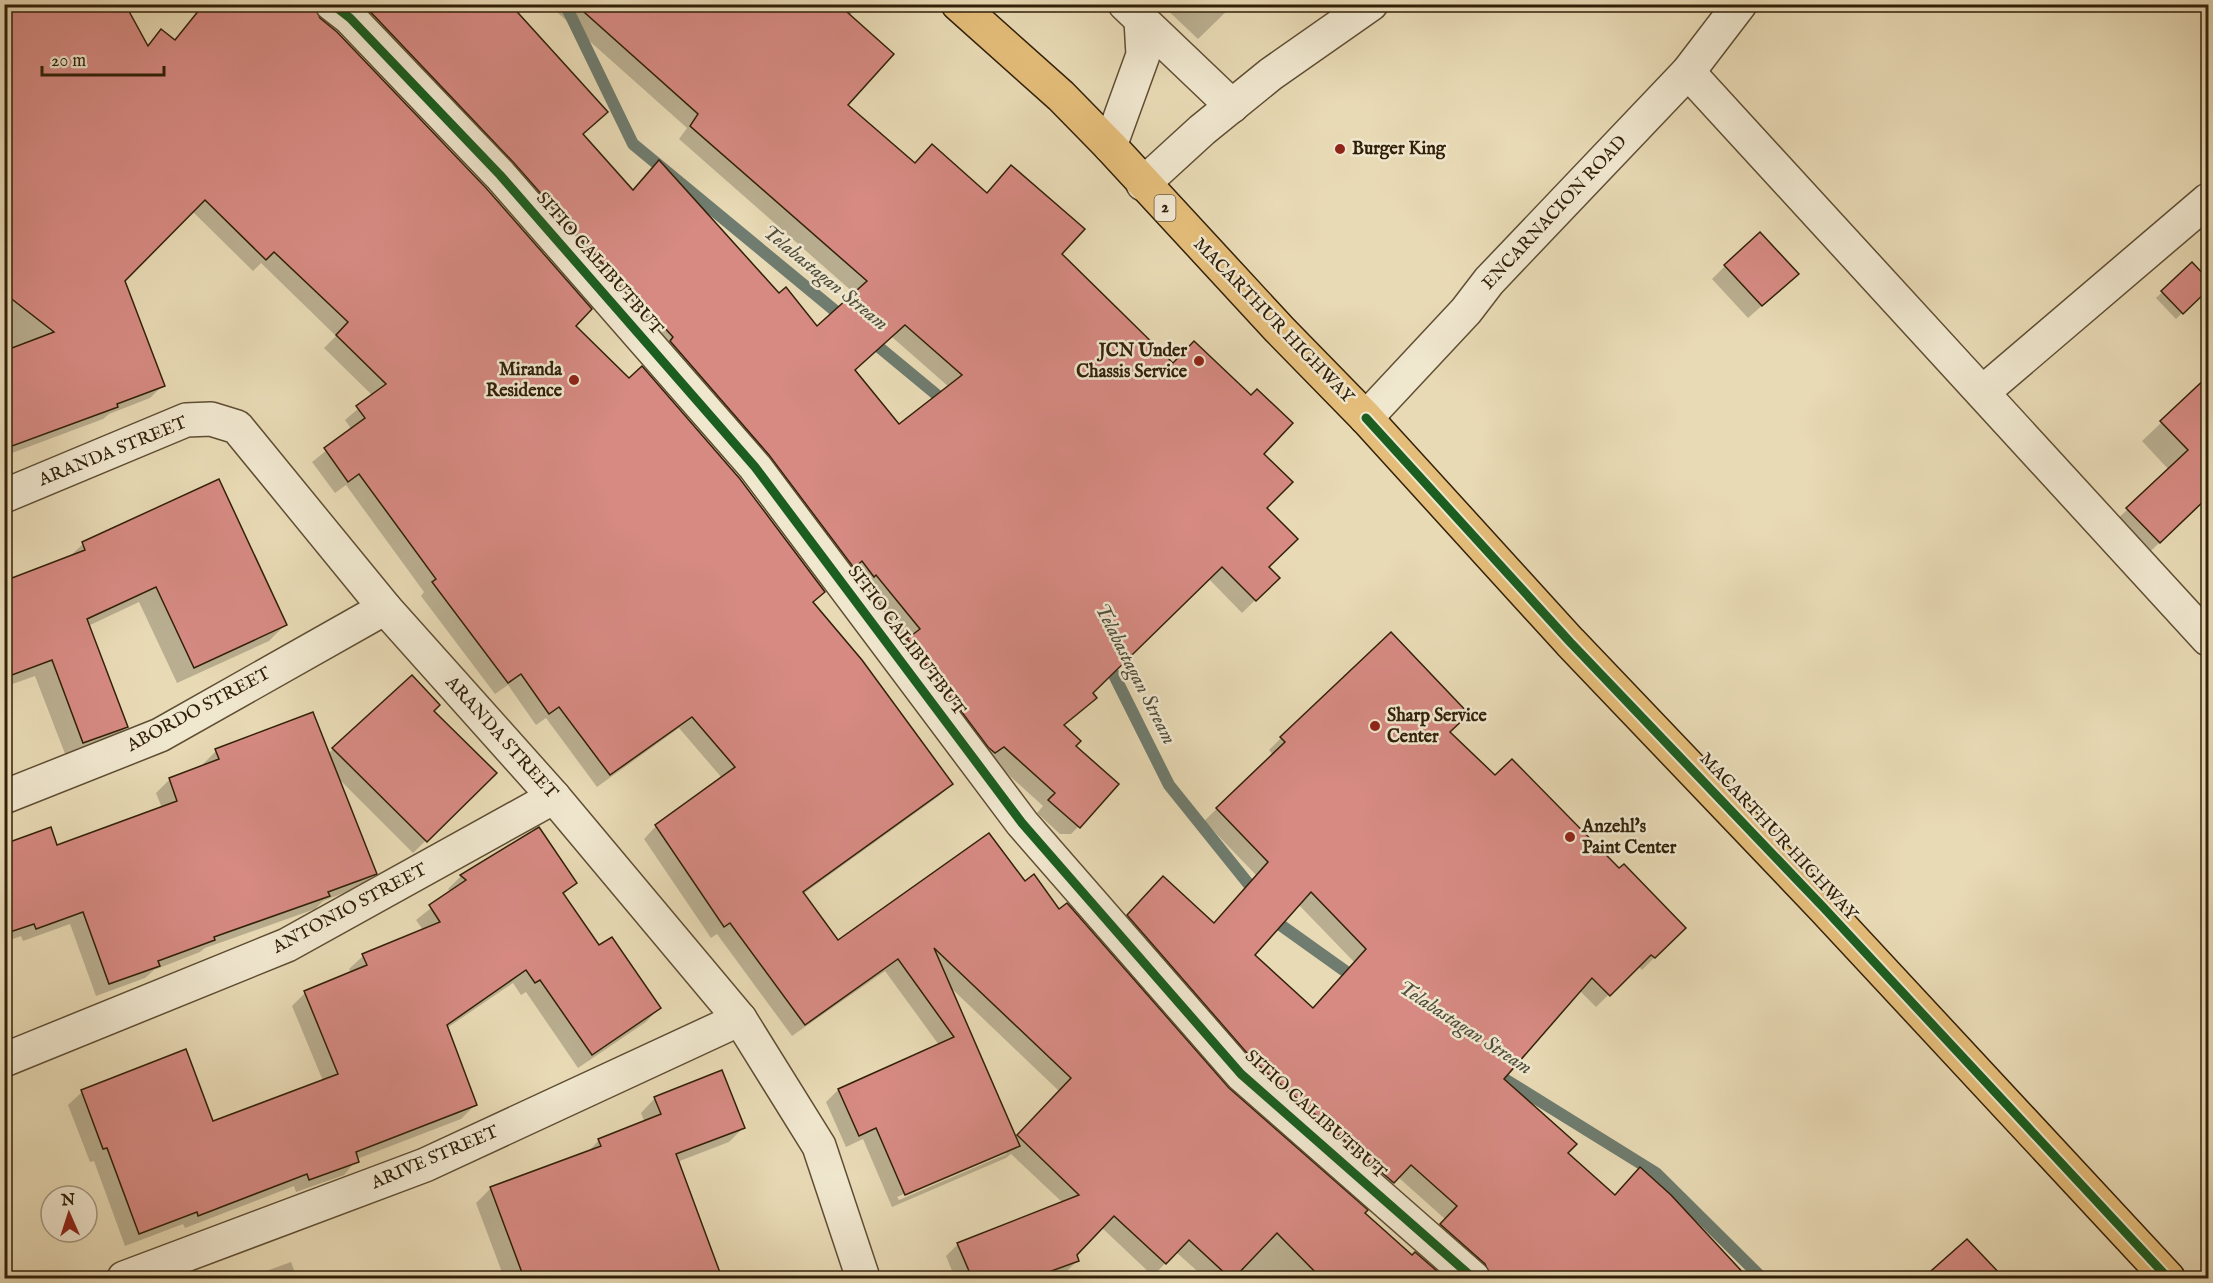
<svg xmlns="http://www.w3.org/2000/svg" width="2213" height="1283" font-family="'IM FELL English',serif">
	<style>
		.shadow { fill: #0003; fill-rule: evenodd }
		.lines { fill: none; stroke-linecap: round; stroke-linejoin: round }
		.stream { stroke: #6f7c6f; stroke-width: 12 }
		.building { fill: #d68a82; stroke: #312008; stroke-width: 1.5; fill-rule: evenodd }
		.minor-casing { stroke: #5f4e33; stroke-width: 36 }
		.highway-casing { stroke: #312008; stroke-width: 36 }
		.minor { stroke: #f0e7cf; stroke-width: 33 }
		.highway { stroke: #e4bd7a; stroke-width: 33 }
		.cycleway-casing { stroke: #f0e7cf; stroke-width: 13 }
		.cycleway { stroke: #1b5e20; stroke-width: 9 }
		.poi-dot { fill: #8f2418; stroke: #f0e7cf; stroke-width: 2 }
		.labels { text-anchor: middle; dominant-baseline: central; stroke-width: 5; stroke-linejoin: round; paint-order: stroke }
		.shield { fill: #f0e7cf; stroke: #6a5c44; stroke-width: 1.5 }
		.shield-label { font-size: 16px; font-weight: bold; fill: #312008 }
		.poi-label { font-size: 18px; font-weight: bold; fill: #312008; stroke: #f0e7cf; text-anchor: start }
		.street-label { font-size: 18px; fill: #312008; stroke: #f0e7cf }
		.water-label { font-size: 20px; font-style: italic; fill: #504e3c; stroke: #f0e7cf }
	</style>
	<rect width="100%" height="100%" fill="#e8dab5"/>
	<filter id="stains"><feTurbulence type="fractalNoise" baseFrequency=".00333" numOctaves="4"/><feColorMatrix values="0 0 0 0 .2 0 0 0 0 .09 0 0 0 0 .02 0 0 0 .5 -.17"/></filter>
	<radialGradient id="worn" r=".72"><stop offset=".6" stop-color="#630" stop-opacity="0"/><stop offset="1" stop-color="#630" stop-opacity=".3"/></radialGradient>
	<g class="shadow">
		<path d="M203,4H286L574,326L823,592L812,603L951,784L939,796L803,894L837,942L1024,883L1059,912L1228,1089L1412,1257L1415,1254L1443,1278H1205L1176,1252L1153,1276L1101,1227L1075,1254L1078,1260L1065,1273L1050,1278H955L946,1256L958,1244L1063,1203L1011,1154L1006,1158L892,1207L863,1139L846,1147L826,1102L838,1090L939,1045L885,971L792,1036L717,934L711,938L644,839L656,826L722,778L679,728L597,787L546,718L536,725L508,685L495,694L421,596L424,592L346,485L335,493L312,462L352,430L345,420L373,396L324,348L336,336L261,263L253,271L192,211L123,280L163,385L150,398L109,414L103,419L4,456V38L146,46L161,31L174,41ZM949,986L1060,1092L1015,1138ZM1006,1151V1154L899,1200L897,1197Z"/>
		<path d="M354,4H508L582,135L632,191L779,295L817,328L855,294L679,139L687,128L548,4H850L855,10L849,16L846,105L915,165L986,194L999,179L1060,254L1261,454L1267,567L1278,578L1242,613L1208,578L1091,693L1095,698L1063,726L1074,746L1084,821L1071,834H1060L1037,813L1043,806L991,759L896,653L907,641L863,586ZM892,337L949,387L898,426L853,371Z"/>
		<path d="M1161,4H1234L1198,39Z"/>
		<path d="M2192,264L2208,282V288L2176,319L2156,298Z"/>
		<path d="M1725,266L1783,287L1748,318L1712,279Z"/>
		<path d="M2200,386L2208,395V497L2139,562L2107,529L2169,470L2142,441Z"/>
		<path d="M83,544L285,625L269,641L177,683L139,602L88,626L126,727L110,743L67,759L35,676L4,687V582L68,558Z"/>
		<path d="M432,711L495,773L413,853L337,777L375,873L362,886L323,901L315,909L205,948L200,952L154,970L145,978L96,996L70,924L23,941L21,936L4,942V845L56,847L162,808L156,793L169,780L204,766L203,764L216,751L328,754L333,749Z"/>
		<path d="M1448,733L1495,777L1619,870L1684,928L1642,970L1638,966L1596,1007L1579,990L1502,1079L1566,1154L1615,1196L1728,1259L1750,1278H1473L1429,1237L1445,1219L1398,1177L1380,1195L1116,928L1150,890L1214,924L1257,876L1204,821L1273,755L1269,750L1281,738ZM1298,904L1355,963L1313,1010L1252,956Z"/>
		<path d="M538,829L575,883L563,895L599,947L659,1008L646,1022L578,1068L526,992L521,995L513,983L447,1028L475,1105L461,1119L357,1159L344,1175L296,1192L294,1186L185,1228L183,1224L125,1246L94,1161L90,1162L68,1105L82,1092L212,1123L323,1081L292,1006L305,993L351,973L349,969L363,956L423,930L416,920L451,892L448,889L461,876Z"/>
		<path d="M655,1098L743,1128L729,1142L677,1162L721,1278H494L503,1275L476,1203L491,1188L586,1154L599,1140L645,1123L641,1113Z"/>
		<path d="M1967,1241L2002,1278H1925Z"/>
		<path d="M291,1262L297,1278H247Z"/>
	</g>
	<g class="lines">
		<g class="stream">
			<path d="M565,4L633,144L845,319"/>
			<path d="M868,338L949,405"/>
			<path d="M1107,661L1169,785L1259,897"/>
			<path d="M1272,913L1282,926L1359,981"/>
			<path d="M1490,1070L1656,1173L1762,1278"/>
		</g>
	</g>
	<g class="building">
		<path d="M4,4H125L148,46L161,29L175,40L204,4H314L320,18L337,32L486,188L592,309L576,326L629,378L642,366L740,479L825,592L813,602L862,660L953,784L803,892L838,940L989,833L1025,881L1034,874L1059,909L1067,903L1229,1088L1368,1210L1365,1213L1412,1255L1415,1252L1445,1278H1321L1277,1233L1234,1278H1230L1189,1240L1166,1264L1114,1216L1077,1255L1079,1261L1032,1278H972L957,1243L1079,1195L1017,1135L1071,1078L934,948L1020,1146L905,1195L876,1128L859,1136L838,1089L954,1037L898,959L805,1025L730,923L724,927L655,825L735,767L692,717L610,775L559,707L549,714L521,674L508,683L432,582L436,579L359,474L348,482L324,448L365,418L356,406L386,384L336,335L348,322L274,252L266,260L205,200L125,281L165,386L117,404L118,407L4,449V351L54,332L4,293Z"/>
		<path d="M363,4H510L608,112L583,134L633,190L659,160L779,293L786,287L817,326L867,281L690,126L698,114L575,4H838L894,54L848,105L915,163L932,144L987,193L1011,165L1085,229L1062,254L1173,363L1194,341L1251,395L1257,389L1293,423L1264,454L1293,482L1267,508L1298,539L1269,567L1280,578L1256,601L1222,567L1093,693L1097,698L1064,725L1081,741L1076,746L1119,784L1080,828L1048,800L1055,793L1004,747L995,753L988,747L907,639L920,629L876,575L874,577L862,561L854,568L769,455L670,341L673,337L621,280L619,282L514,163ZM905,325L962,375L899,424L855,370Z"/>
		<path d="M1760,232L1799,274L1762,306L1724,265Z"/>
		<path d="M2192,262L2208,279V290L2183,314L2161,291Z"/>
		<path d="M2208,376V497L2160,543L2126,508L2188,450L2160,421Z"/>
		<path d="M219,479L287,625L194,668L156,587L87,619L128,727L83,743L52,660L4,678V581L85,550L82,542Z"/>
		<path d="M1391,632L1469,714L1450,732L1495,775L1512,759L1619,868L1624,864L1686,928L1655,958L1651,955L1610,996L1592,978L1504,1079L1577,1144L1568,1153L1615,1195L1640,1167L1671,1195L1748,1278H1491L1485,1264L1440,1224L1457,1206L1411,1165L1394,1183L1254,1061L1127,915L1163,876L1214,923L1268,862L1216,808L1285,742L1280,737ZM1311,892L1366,949L1313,1008L1255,955Z"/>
		<path d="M412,675L440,705L434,711L497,773L427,842L332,748Z"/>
		<path d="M313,712L377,874L328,892L330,896L214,937L215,940L158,961L160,966L109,984L83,912L36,929L34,924L4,934V844L51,827L57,845L177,801L169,778L219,759L215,749Z"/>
		<path d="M539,827L577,883L563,893L599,945L612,937L661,1008L592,1055L540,980L535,983L526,970L447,1025L477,1105L356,1152L359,1162L309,1180L307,1174L198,1216L197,1212L139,1234L107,1148L103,1149L81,1090L186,1049L213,1121L338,1074L304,991L367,965L362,954L440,922L429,905L466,880L460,875Z"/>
		<path d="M722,1070L745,1128L676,1154L722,1278H524L490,1187L601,1146L598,1139L661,1114L654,1097Z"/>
		<path d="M1967,1239L2004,1278H1923Z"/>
	</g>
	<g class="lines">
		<defs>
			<g id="minor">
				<path d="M332,4L350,18L500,175L755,467L1022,823L1241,1074L1473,1278"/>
				<path d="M1125,4L1232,106"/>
				<path d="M1688,72L2208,639"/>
				<path d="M1110,146L1143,55L1141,20"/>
				<path d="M1143,184L1202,130L1271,74L1371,4"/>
				<path d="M1983,392L2208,200"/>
				<path d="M1366,418L1466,311L1489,281L1688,72L1740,4"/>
				<path d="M4,496L186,420L211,419L237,427L385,608L554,797L740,1019L819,1146L863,1278"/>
				<path d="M4,797L160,735L385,608"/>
				<path d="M4,1060L287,945L554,797"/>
				<path d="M124,1278L425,1165L740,1019"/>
			</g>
			<path id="highway" d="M958,4L1061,96L1110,146L1279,329L1366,418L1570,642L1823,907L2168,1278"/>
		</defs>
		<use href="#minor" class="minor-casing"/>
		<use href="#highway" class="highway-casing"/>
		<use href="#minor" class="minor"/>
		<use href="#highway" class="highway"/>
		<defs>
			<g id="cycleway">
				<path d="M332,4L350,18L500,175L755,467L1022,823L1241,1074L1473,1278"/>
				<path d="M1366,418L1570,642L1823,907L2168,1278"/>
			</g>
		</defs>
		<use href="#cycleway" class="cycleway-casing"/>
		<use href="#cycleway" class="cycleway"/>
	</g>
	<g class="poi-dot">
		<circle cx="1340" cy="149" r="6"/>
		<circle cx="1199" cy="361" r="6"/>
		<circle cx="574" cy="380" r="6"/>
		<circle cx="1375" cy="726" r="6"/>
		<circle cx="1570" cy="837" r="6"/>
	</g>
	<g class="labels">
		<rect class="shield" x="1154.5" y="195" width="21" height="26" rx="4.5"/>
		<g class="shield-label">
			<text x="1165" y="208">2</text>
		</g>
		<g class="poi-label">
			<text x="1352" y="149">Burger King</text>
			<text x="1187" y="351" text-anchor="end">JCN Under<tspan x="1187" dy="21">Chassis Service</tspan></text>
			<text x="562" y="370" text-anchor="end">Miranda<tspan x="562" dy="21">Residence</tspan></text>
			<text x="1387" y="716">Sharp Service<tspan x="1387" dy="21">Center</tspan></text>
			<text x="1582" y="827">Anzehl's<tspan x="1582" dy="21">Paint Center</tspan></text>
		</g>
		<g class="street-label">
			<text transform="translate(1555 213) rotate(-47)">ENCARNACION ROAD</text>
			<text transform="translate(599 264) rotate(49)">SITIO CALIBUTBUT</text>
			<text transform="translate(1273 321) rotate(46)">MACARTHUR HIGHWAY</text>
			<text transform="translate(113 452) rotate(-22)">ARANDA STREET</text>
			<text transform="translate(906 641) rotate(53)">SITIO CALIBUTBUT</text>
			<text transform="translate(199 710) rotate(-28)">ABORDO STREET</text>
			<text transform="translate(501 738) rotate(48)">ARANDA STREET</text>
			<text transform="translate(1778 837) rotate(47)">MACARTHUR HIGHWAY</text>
			<text transform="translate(350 909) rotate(-28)">ANTONIO STREET</text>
			<text transform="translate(1315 1115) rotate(42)">SITIO CALIBUTBUT</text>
			<text transform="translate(435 1158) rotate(-23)">ARIVE STREET</text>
		</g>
		<g class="water-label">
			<text transform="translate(825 278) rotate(39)">Telabastagan Stream</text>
			<text transform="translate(1135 674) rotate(63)">Telabastagan Stream</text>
			<text transform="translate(1465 1028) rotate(33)">Telabastagan Stream</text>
		</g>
	</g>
	<rect width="2213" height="1283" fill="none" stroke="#e8dab5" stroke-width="24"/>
	<rect x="6" y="6" width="2201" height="1271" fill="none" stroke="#312008" stroke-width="3"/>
	<rect x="12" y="12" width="2189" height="1259" fill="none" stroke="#312008" stroke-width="1.5"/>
	<g transform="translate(69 1214) rotate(357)"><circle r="28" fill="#f0e7cf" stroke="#a4977f" stroke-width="1.5"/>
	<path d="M0-4.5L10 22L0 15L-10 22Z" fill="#8f2418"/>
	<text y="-9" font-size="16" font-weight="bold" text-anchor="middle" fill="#312008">N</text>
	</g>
	<path d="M42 66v9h122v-9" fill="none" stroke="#312008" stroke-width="3"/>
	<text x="51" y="66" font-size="18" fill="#312008" stroke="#f0e7cf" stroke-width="4.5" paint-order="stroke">20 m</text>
	<rect width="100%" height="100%" filter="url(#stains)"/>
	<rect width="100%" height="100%" fill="url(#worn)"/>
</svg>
